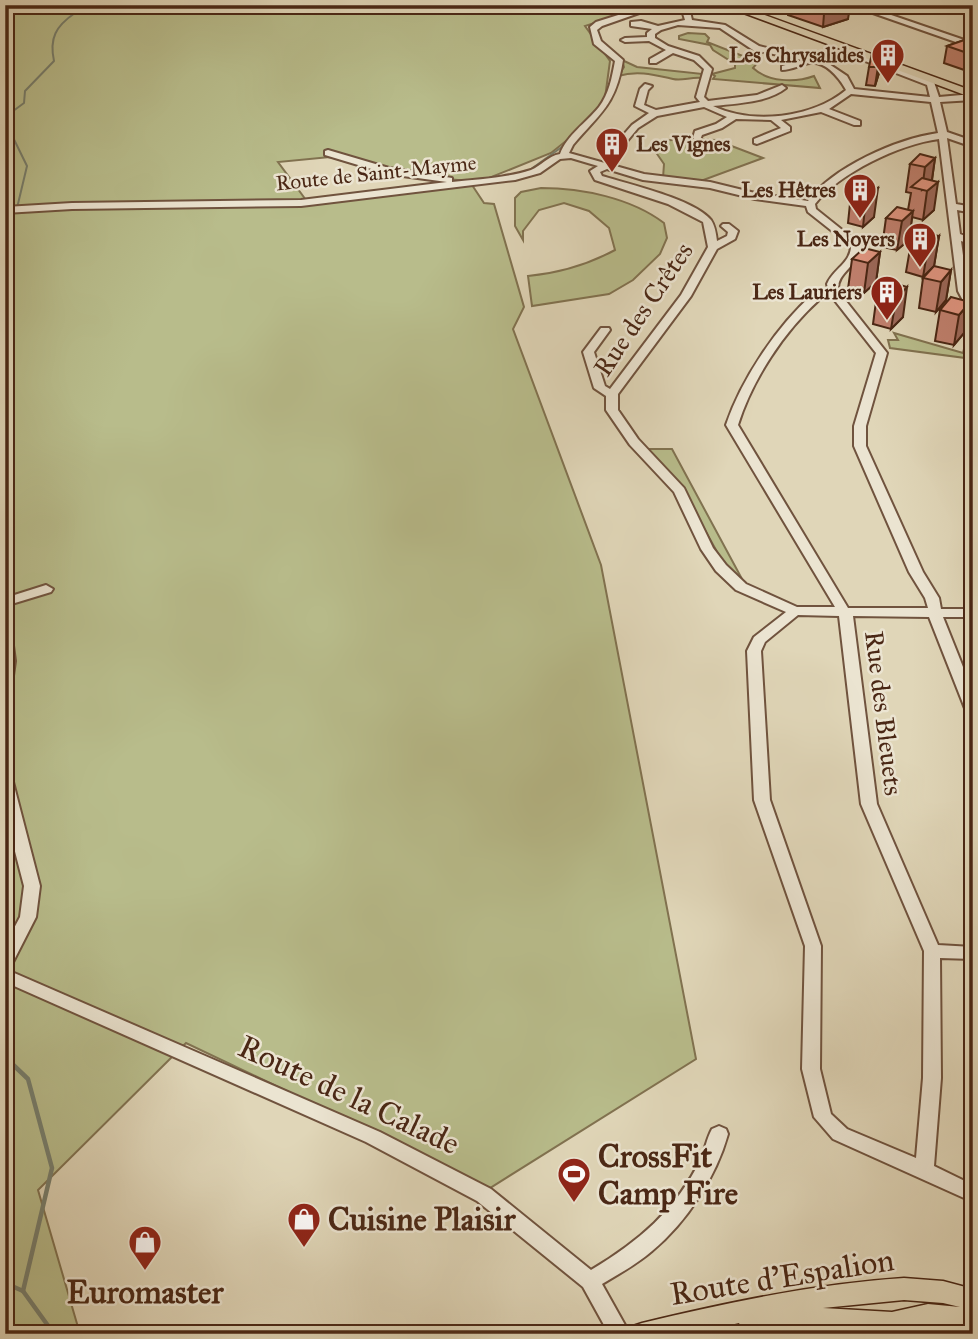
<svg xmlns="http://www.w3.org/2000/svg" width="978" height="1339" font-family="'IM FELL Great Primer',serif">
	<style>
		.green { fill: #b8bc8b; stroke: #817250; stroke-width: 2 }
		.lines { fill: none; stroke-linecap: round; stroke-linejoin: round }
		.stream-far1 { stroke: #777f6e; stroke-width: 2 }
		.stream { stroke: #777f6e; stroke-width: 4.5 }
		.minor-casing { stroke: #70533e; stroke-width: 4 }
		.major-casing { stroke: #4a2715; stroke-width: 3 }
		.minor { fill: #ebe4d1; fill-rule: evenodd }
		.major { fill: #e0d6b8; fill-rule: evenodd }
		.wall { fill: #c1816f; stroke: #4a2715; stroke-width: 2 }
		.shaded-wall { fill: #9d695a; stroke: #4a2715; stroke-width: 2 }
		.building { fill: #e09681; stroke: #4a2715; stroke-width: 2 }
		.labels { text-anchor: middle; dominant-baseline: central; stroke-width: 5; stroke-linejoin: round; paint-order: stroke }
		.far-poi-label { font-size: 21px; font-weight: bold; fill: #4a2715; stroke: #ebe4d1; text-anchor: end }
		.far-street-label { font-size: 21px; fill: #4a2715; stroke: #ebe4d1 }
		.street-label { font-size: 26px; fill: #4a2715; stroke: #ebe4d1 }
		.near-street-label { font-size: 32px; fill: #4a2715; stroke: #ebe4d1 }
		.near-poi-label { font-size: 32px; font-weight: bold; fill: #4a2715; stroke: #ebe4d1; text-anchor: start }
	</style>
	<rect width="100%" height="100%" fill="#e0d6b8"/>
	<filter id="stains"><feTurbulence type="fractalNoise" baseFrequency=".00286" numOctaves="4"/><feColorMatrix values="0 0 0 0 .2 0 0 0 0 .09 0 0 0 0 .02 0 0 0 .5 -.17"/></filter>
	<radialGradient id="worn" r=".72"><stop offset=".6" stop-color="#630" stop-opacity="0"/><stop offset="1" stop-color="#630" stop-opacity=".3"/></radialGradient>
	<g class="green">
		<path d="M5,5L644,7L585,26L610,61L605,98L586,125L551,153L479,182L384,173L330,157L278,162L306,200L472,185L484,203L494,204L524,307L513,329L601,565L696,1059L490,1188L186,1043L38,1190L80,1334H5Z"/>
		<path d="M688,33L705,34L709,38L707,42L758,62L753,68C768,82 795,83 814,76L820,88L713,79L715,76L712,74L735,68V64L713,50L710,45L679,39V36Z"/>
		<path d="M622,60L637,67L703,74L701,78C691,77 682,81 673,79C655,75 638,70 618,76L624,67Z"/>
		<path d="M685,139L716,140L763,158L698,182L663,178L664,164L655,151L660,141Z"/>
		<path d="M541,188C582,188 631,198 664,223L667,238L660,254L633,280L609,294L532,306L528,276C560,273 587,265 615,250L609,228L589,211L564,203L539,210L523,231V240L515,226V198L521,192Z"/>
		<path d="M894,333L963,353L964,349L973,350V359L890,348L888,340H898Z"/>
		<path d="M646,449H672L742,579L726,568L691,505Z"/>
	</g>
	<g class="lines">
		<g class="stream-far1">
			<path d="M609,89L615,66"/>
			<path d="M5,117L24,103L25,91L54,61C49,38 56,26 75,13L74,5"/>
			<path d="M5,121L27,166L17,208"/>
			<path d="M527,172L566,144"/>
		</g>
		<g class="stream">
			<path d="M5,1057L28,1079L52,1168L23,1291"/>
			<path d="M5,1283L23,1291L54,1334"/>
		</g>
		<defs>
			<g id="minor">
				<path d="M650,5H662L602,26L597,30L601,41L623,60C616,105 600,113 573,145L569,153L644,174L710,182L755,193L808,201C833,167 896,139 938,133L931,102L851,94L829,109L860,121V125H854L821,112L781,120L790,127V131L757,144L754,143V139L781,128L771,120L736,119L722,128L702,135L700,140L697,141L693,138L695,131L716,124L727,117L704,107L657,116L638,128L618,152H612V148L632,125L649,113L635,106L640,89L645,84L652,86L648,90L644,105L656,110L700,102L696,97L704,69L694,60L673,53L656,63H650V59L666,50L649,41L625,42L621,40L625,38L647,37V33L652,29L631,26V22L641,21L658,26L685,20L681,7L683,5L689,7L692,20L725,25L759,46L826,62L847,76L854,89L930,97L927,85L852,56L851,54L855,52L934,82L939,97L973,94V100L940,102L947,132L973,141V147L947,138L956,204L973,207V213L957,210L960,234L973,239V245L961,241L968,291L973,300V313L968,310L958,291L939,139C900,144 839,173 815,204L816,209L861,245C861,266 836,271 838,291L887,353L866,426V446L923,572L939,598L941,609H973V617H943L973,692V715L966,711L929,617L853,616L877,804L938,945L973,947V959L940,958L941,1078L934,1166L973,1185V1202L833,1139L814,1117L802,1069L805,946L754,800L747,651L754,637L786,612L736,590L716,571L701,549L674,492L630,445L606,410V396L594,388L583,352L601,328H609L610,330L594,352L605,386L610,389L681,295L708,247L703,222L668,204L595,180L590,171L598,166L571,158L560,159L540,173L515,180L301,206L72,209L5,213V207L72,203L301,200L447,182L388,174L325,155V151L328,150L389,168L452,178V182C478,179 506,178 531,170C541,166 548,156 560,154C567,135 586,123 599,107C609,94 612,77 615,61L594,44L590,27L596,22ZM678,25L720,28L753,50L803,60L782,66V70C792,70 801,64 810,63C825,61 839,77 846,90C812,118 753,125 713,106C737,103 767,103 786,88L782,85L757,95L708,101L704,97L712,69L699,56L668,46L655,38V34L661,30ZM607,169L643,180L710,188L755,199L806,206L808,212L851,246C851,263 833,269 827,284L829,293L876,353L854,426V446L909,572L925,598L928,608H848L738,425C752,380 784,331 820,299V295H812C777,326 741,380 726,425L835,607H797L746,584L726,565L713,548L684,488L638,439L618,410V394L691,296L717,249L735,239L738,231L729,224H723L721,226L728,232L727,236L717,241C716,233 715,226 711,220C694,199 628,184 602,176L600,172ZM798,615L839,616L861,804L924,951L923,1078L916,1158L847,1129L831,1114L820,1069L821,946L770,800L761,651L765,642Z"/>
				<path d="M850,5H862L973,43V48Z"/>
				<path d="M46,585L53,589L51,592L5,606V598Z"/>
				<path d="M5,634L12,638L15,661L12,683L5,687Z"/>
				<path d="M5,777L13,782L40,886L36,917L11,966L5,968V945L20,917L24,886L5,813Z"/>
				<path d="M5,969L380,1132L491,1189L591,1270C638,1242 676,1210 701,1159C705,1149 707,1138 712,1129L719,1126L726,1129L728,1134C716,1177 687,1222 652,1251C637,1264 619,1274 602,1284L630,1334H609L583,1287L477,1201L366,1142L5,982Z"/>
				<path d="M897,1315L934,1328L937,1334H899L890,1330L887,1324L890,1318Z"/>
			</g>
			<g id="major">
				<path d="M722,5H737L973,91V98Z"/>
				<path d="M904,1278L943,1281L973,1289V1328L962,1330L928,1326L895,1334L750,1330L741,1327L739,1323L691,1334H629L633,1326L642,1323C729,1302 815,1284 904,1278ZM904,1300L943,1303L960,1307L928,1304L892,1312L823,1308Z"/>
			</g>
		</defs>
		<use href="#minor" class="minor-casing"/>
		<use href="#major" class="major-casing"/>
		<use href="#minor" class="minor"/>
		<use href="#major" class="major"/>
	</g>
	<g class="wall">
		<path d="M789,5H846L848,19L823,27L788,15Z"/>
		<path d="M891,5H915L902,9Z"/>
		<path d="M929,5H953L939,9Z"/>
		<path d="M973,37V73L944,63L947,46Z"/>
		<path d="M881,54L879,73L875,86L866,85L869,67Z"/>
		<path d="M935,158L932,180L934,210L923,220L912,217L909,240L897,250L882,247L886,218L908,210L911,193L906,192L910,164Z"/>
		<path d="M862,184L874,217L863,227L848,223L851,194Z"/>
		<path d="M939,236L934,266L923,277L906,272L911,243Z"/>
		<path d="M880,252L876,282L864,293L848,289L852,259Z"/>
		<path d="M951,270L946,300L936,312L919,308L923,278Z"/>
		<path d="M890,282L903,317L891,329L873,324L877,294Z"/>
		<path d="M970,302L964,333L954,345L935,341L940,310Z"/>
	</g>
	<g class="shaded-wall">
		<path d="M902,5H915L902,9Z"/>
		<path d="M940,5H953L939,9Z"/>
		<path d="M850,7L848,19L823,27L824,14Z"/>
		<path d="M881,54L879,73L875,86L878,67Z"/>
		<path d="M935,158L931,186L922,190L925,167Z"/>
		<path d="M938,182L934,210L923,220L927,191Z"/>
		<path d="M878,188L874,217L863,227L866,198Z"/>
		<path d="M913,211L909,240L897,250L902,221Z"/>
		<path d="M939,236L934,266L923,277L928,247Z"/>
		<path d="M880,252L876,282L864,293L868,263Z"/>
		<path d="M951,270L946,300L936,312L941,282Z"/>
		<path d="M907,287L903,317L891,329L896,299Z"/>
		<path d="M970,302L964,333L954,345L959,315Z"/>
	</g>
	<g class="building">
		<path d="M798,5H846L850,7L824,14Z"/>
		<path d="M973,37V55L947,46Z"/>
		<path d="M872,53L881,54L878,67H869Z"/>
		<path d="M920,154L935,158L925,167L910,164Z"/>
		<path d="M922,178L938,182L927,191L911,187Z"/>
		<path d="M862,184L878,188L866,198L851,194Z"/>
		<path d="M897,207L913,211L902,221L886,218Z"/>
		<path d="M922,232L939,236L928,247L911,243Z"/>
		<path d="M864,248L880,252L868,263L852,259Z"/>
		<path d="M934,266L951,270L941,282L923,278Z"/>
		<path d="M890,282L907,287L896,299L877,294Z"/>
		<path d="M951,297L970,302L959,315L940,310Z"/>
	</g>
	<defs>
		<symbol id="building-pin" viewBox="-11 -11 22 30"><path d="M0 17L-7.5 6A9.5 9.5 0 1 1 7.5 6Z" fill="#8f2418" stroke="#ebe4d1"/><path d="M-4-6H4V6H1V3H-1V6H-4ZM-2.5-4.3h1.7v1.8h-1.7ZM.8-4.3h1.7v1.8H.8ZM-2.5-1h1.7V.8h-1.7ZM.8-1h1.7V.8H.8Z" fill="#fff"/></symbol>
		<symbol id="stadium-pin" viewBox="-11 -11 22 30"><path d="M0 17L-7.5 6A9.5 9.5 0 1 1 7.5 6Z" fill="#8f2418" stroke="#ebe4d1"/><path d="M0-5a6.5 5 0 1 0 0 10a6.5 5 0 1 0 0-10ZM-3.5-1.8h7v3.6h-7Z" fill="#fff"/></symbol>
		<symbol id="shop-pin" viewBox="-11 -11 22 30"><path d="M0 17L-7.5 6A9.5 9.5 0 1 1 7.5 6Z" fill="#8f2418" stroke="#ebe4d1"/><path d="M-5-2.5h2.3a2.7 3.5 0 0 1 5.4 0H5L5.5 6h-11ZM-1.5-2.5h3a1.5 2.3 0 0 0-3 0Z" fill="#fff"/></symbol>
	</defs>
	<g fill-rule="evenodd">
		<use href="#building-pin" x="869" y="36" width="38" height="52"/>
		<use href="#building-pin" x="593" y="125" width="38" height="52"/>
		<use href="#building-pin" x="841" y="171" width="38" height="52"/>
		<use href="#building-pin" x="901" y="220" width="38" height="52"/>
		<use href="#building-pin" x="868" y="273" width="38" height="52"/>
		<use href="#stadium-pin" x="555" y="1155" width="38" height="52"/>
		<use href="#shop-pin" x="285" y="1200" width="38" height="52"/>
		<use href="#shop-pin" x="126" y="1223" width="38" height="52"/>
	</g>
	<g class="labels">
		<g class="far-poi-label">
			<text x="864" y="55">Les Chrysalides</text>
			<text x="636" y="144" text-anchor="start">Les Vignes</text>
			<text x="836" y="190">Les Hêtres</text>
			<text x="895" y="239">Les Noyers</text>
			<text x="862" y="292">Les Lauriers</text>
		</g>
		<g class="far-street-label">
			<text transform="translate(376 173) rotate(-6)">Route de Saint-Mayme</text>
		</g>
		<g class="street-label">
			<text transform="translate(643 309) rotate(-56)">Rue des Crêtes</text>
			<text transform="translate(884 713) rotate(83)">Rue des Bleuets</text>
		</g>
		<g class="near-street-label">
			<text transform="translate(349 1095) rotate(25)">Route de la Calade</text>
			<text transform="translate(782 1277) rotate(-9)">Route d'Espalion</text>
		</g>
		<g class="near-poi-label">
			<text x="598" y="1156">CrossFit<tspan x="598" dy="37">Camp Fire</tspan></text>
			<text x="328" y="1219">Cuisine Plaisir</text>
			<text x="145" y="1292" text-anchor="middle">Euromaster</text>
		</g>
	</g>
	<rect width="978" height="1339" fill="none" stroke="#e0d6b8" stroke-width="28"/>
	<rect x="7" y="7" width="964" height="1325" fill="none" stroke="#4a2715" stroke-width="3.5"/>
	<rect x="14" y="14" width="950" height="1311" fill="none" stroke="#4a2715" stroke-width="2"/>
	<rect width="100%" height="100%" filter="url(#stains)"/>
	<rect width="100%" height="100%" fill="url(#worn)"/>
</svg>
